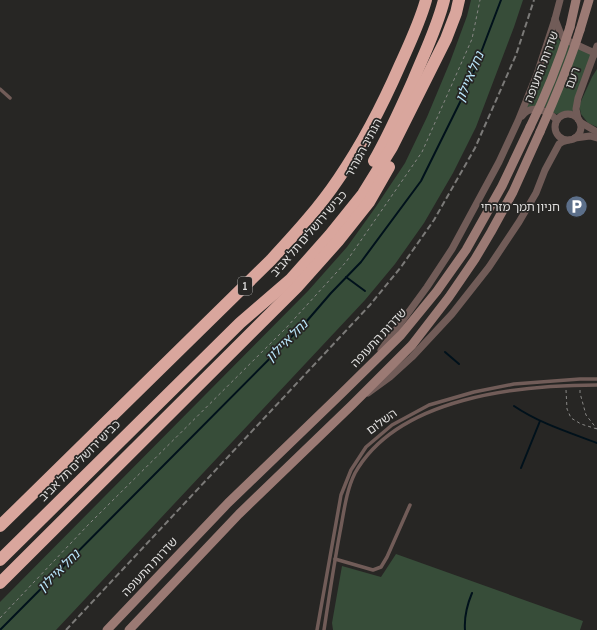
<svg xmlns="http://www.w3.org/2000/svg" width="597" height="630" font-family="'Sofia Sans Condensed','Noto Sans Hebrew',sans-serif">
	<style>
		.green { fill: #374d39 }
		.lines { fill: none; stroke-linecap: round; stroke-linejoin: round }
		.stream { stroke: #00111b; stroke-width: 2 }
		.path { stroke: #888785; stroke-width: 1; stroke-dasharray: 3 3; stroke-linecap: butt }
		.lane { stroke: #715c58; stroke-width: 3.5 }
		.street { stroke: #715c58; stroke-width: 7 }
		.secondary { stroke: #9b7a74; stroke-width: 9 }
		.highway { stroke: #d9a69d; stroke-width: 12 }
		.rail { stroke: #7b7a78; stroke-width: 2; stroke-dasharray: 6 3; stroke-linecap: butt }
		.secondary-bridge { stroke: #9b7a74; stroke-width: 9 }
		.labels { text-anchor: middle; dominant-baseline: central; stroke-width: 3.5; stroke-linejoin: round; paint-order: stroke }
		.shield { fill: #272624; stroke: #a7a6a5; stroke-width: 1 }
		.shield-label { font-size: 11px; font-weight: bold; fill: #dedddc }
		.street-label { font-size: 12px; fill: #dedddc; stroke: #272624 }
		.poi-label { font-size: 12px; fill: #dedddc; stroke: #272624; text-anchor: end }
		.water-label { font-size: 13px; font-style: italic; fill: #bbe8fe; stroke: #272624 }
	</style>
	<rect width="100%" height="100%" fill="#272624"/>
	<g class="green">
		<path d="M471,0H523L514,27L476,127L453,173L424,223L395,264L365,300L56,630H0V602L308,291L347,247L375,208L405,163L427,117L450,62L467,16Z"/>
		<path d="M555,31L560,41L592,54L574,112C568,109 562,114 556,114L544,107L524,109Z"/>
		<path d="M597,69V127L588,123L581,114L580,109V104L582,99L592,77Z"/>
		<path d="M396,554L583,621L580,630H333L332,623L342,566L381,577Z"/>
	</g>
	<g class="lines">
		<g class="stream">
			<path d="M346,277L365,291"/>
			<path d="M445,352L459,364"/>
			<path d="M514,406C539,423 568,432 597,443"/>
			<path d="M521,468L540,421"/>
			<path d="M0,630L306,322L331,293L361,262L421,181L469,84L501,0"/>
			<path d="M465,630C464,617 467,605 472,593"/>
		</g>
		<g class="path">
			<path d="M566,390L567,409L571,418L581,424L597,429"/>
			<path d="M580,390V393L586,415L597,429"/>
			<path d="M0,618L88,525L286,328L346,262L422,152L472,39L480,0"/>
		</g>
		<g class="lane">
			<path d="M0,89L10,98"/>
			<path d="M335,559L373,570L381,567L387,557L410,505"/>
			<path d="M317,630L341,495L351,470L366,447L392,425L429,405L474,392L514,384L580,379H597"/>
			<path d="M324,630C329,597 334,564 340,532C344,512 346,491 355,473C398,397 519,385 597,385"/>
		</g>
		<g class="street">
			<path d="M555,19L560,32L564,39L597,54"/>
			<circle cx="568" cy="127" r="13"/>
			<path d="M522,116C531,103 548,111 557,120"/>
			<path d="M578,119L576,109L578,98L597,46"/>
			<path d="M580,122L597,132"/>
			<path d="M575,138L590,136L597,138"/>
			<path d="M381,350L427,287L452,249L499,162L518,121L537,74L555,19L560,0"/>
			<path d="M368,393L390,377L412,357L452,314L489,267L519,222L536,193L545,170L559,144L562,142L569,140"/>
		</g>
		<g class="secondary">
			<path d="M570,27L576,0"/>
			<path d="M580,30L589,0"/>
			<path d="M107,630L228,503L341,394L401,335L437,291L466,250L502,186L530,127"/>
			<path d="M129,630L239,514L352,405L412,345L449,297L475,259L491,232L513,192L540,132"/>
		</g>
		<g class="highway">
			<path d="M374,161C389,135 401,108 413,81C424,54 437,28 444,0"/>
			<path d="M0,526L271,260C295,234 319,208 339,178C363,143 383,104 400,65C409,45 420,22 426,0"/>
			<path d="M0,560L240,323L291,279L330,235L363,194L392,147L446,39L456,13L459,0"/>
			<path d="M0,583L297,287L338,241L369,202L389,167"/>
		</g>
		<path class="rail" d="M66,630L370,305L401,267L434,220L475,148L516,55L534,0"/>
		<g class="secondary-bridge">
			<path d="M530,127C546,95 559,62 570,27"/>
			<path d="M540,132C555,98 569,65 580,30"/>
		</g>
	</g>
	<defs>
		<symbol id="parking-disc" viewBox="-11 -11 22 22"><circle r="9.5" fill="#5c6f8a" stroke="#272624"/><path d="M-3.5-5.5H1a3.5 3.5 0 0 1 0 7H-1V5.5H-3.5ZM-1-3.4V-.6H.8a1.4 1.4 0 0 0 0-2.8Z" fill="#fff"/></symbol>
	</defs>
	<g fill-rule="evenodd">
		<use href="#parking-disc" x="564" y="194" width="25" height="25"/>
	</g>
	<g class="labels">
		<rect class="shield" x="238" y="277" width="14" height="18" rx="3"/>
		<g class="shield-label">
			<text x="245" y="286">1</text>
		</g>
		<g class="street-label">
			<text transform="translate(542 67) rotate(-69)">שדרות התעופה</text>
			<text transform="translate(573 78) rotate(-70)">רעם</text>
			<text transform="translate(364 148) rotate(-62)">הנתיב המהיר</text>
			<text transform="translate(309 234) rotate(-49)">כביש ירושלים תל אביב</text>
			<text transform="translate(379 338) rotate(-47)">שדרות התעופה</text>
			<text transform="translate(382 422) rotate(-36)">השלום</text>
			<text transform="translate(80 461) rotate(-45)">כביש ירושלים תל אביב</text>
			<text transform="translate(150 567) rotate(-47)">שדרות התעופה</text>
		</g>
		<g class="poi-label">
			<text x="560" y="207">חניון תמך מזרחי</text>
		</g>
		<g class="water-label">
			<text transform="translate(470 77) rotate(-67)">נחל איילון</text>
			<text transform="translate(287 341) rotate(-45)">נחל איילון</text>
			<text transform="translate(59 571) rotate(-45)">נחל איילון</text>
		</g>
	</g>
</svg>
